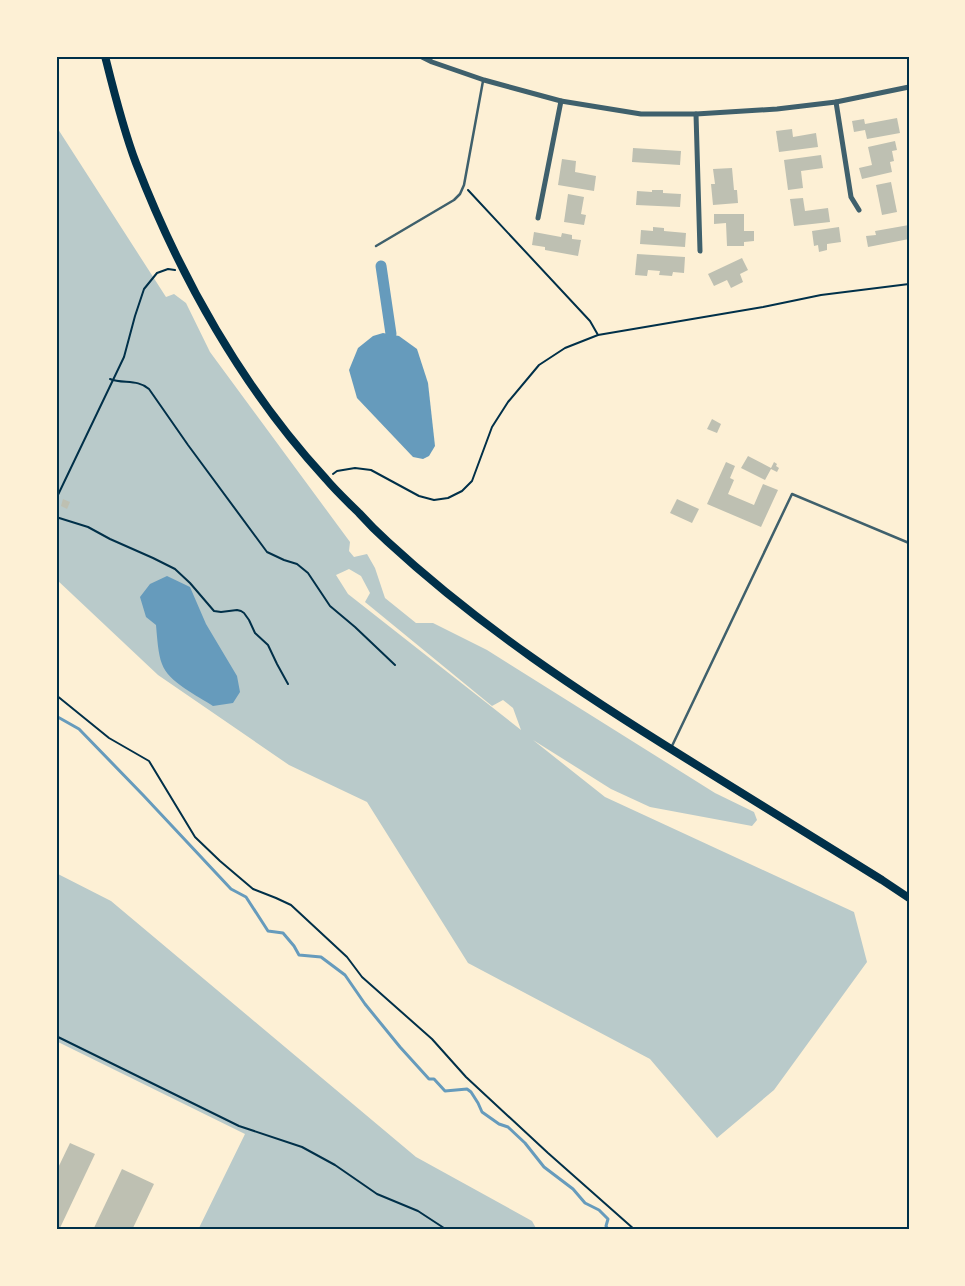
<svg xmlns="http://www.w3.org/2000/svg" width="965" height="1286" font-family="'Fira Sans',sans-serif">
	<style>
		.green { fill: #b9caca; fill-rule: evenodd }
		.water { fill: #669bbc }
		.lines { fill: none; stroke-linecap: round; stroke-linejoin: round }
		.stream { stroke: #669bbc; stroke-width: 3 }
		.canal { stroke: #669bbc; stroke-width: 11 }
		.building { fill: #bec0b2 }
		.path { stroke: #003049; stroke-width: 2 }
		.service { stroke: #3f606c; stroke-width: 2.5 }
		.minor { stroke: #3f606c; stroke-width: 5 }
		.secondary { stroke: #003049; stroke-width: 8 }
		.neatline { fill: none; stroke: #003049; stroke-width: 2 }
	</style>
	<rect width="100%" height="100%" fill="#fdf0d5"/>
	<g class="green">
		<path d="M56,126L166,297L174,294L186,303L210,352L350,542L349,551L354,557L367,554L375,568L385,598L416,623H433L487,650L715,793L754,812L757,820L752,826L650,807L611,789L533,740L605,797L854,912L867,962L774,1090L717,1138L650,1059L468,963L367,802L289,765L158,675L56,579ZM349,569L361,576L370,593L365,602L492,706L503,700L513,708L521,730L348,594L336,575Z"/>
		<path d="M56,873L111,901L416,1157L532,1221L537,1230H198L245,1134L56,1041Z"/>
	</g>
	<g class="water">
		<path d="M383,333L399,336L417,349L428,383L435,446L429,456L423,459L413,457L357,398L349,370L358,348L373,336Z"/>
		<path d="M167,576L190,587L206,624L237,676L240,692L233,703L213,706C198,696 168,682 162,664C158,654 157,636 156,625L146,617L140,597L150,584Z"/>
	</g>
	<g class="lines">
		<path class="stream" d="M56,716L79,729L143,795L231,889L246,897L268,931L283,933L294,946L299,955L321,957L345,975L365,1004L400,1047L429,1079H434L445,1091L467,1089L471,1092L478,1103L482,1112L499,1124L508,1127L525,1143L544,1167L573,1189L585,1203L599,1210L608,1219L606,1226L608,1230"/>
		<path class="canal" d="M381,266L391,334"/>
	</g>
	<g class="building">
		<path d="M897,118L900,133L867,139L865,130L854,132L852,121L864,119L865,124Z"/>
		<path d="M792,129L793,137L816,133L818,147L779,152L776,131Z"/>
		<path d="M895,141L897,150L892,151L894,161L890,162L892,172L862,179L859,168L872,165L868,147Z"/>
		<path d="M633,148L681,151L680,165L632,162Z"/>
		<path d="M821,155L823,168L801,171L803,188L788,190L784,160Z"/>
		<path d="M562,159L576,161L575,172L596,176L594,191L558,185Z"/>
		<path d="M732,168L734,190H737L738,203L713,205L711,184H715L713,169Z"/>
		<path d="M891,182L897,212L882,215L876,185Z"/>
		<path d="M652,190H663V193L681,194L680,207L636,205L637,191L652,192Z"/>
		<path d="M568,194L584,197L581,214L586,215L584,225L564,222Z"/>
		<path d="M803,198L805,211L828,208L830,222L794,226L790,199Z"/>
		<path d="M714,214H744V231H754V241L744,242V246H727L726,223L714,224Z"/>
		<path d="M909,225V239L868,247L866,236L876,235L875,231Z"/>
		<path d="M653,227L664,228V231L686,233L685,247L640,244L641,230L653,231Z"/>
		<path d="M839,227L841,242L827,244V250L819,252L818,245L814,246L812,231Z"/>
		<path d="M534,232L561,237L562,233L572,235V239L581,240L578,256L545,250V247L532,245Z"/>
		<path d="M637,254L685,257L684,273L673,272L672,276L659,275L660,271L648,270L647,276L635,275Z"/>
		<path d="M742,258L748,270L740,274L743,282L731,288L727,280L714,286L708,274Z"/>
		<path d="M712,419L721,424L717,433L707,429Z"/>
		<path d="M748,456L771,468L774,462L777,464L776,466L779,468L777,472L771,469L765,480L741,468Z"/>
		<path d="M726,462L735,466L730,478L734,480L728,494L754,505L763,484L778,490L761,527L707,504Z"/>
		<path d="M63,499L70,502L67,509L61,506Z"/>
		<path d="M677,499L699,509L692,523L670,513Z"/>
		<path d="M70,1143L95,1154L59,1230H56V1172Z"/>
		<path d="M122,1169L154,1184L132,1230H93Z"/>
	</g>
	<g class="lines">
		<g class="path">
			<path d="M468,190L590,321L598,335"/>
			<path d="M110,379C123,384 138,379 149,389L188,445L267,552L284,560L297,564L308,573L330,606L355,627L395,665"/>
			<path d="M333,474L337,471L355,468L371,470L419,496L434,500L448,498L462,491L472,481L492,427L508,402L539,365L565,348L598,335L763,307L821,295L909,284"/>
			<path d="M56,499L124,357L135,316L144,289L157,273L168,269L175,270"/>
			<path d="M56,517L88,527L110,539L153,558L175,569L190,583L214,611L221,612L237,610L241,611L244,613L249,620L255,633L268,645L277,664L288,684"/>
			<path d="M56,695L109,738L149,761L195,837L220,861L253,889L276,898L291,905L347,957L362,977L432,1039L466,1077L548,1153L635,1230"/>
			<path d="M56,1036L239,1126L302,1147L335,1165L377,1194L418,1211L447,1230"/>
		</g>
		<g class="service">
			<path d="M376,246L454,200L460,194L464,185L483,81"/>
			<path d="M672,746L792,494L909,543"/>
		</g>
		<g class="minor">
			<path d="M420,56L432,62L484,80L561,101L641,114H696L777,109L836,102L909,87"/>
			<path d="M836,102L851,197L859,210"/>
			<path d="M696,114L700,251"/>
			<path d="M538,218L561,101"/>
		</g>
		<path class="secondary" d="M105,56C114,92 123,129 136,163C180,277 243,389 326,479C336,491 348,502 359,513C368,523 378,533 388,542C479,626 582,694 687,759C752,799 817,839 882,880L909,898"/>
	</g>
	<rect width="965" height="1286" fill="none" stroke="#fdf0d5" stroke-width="115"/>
	<rect x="58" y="58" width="850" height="1170" class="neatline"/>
</svg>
